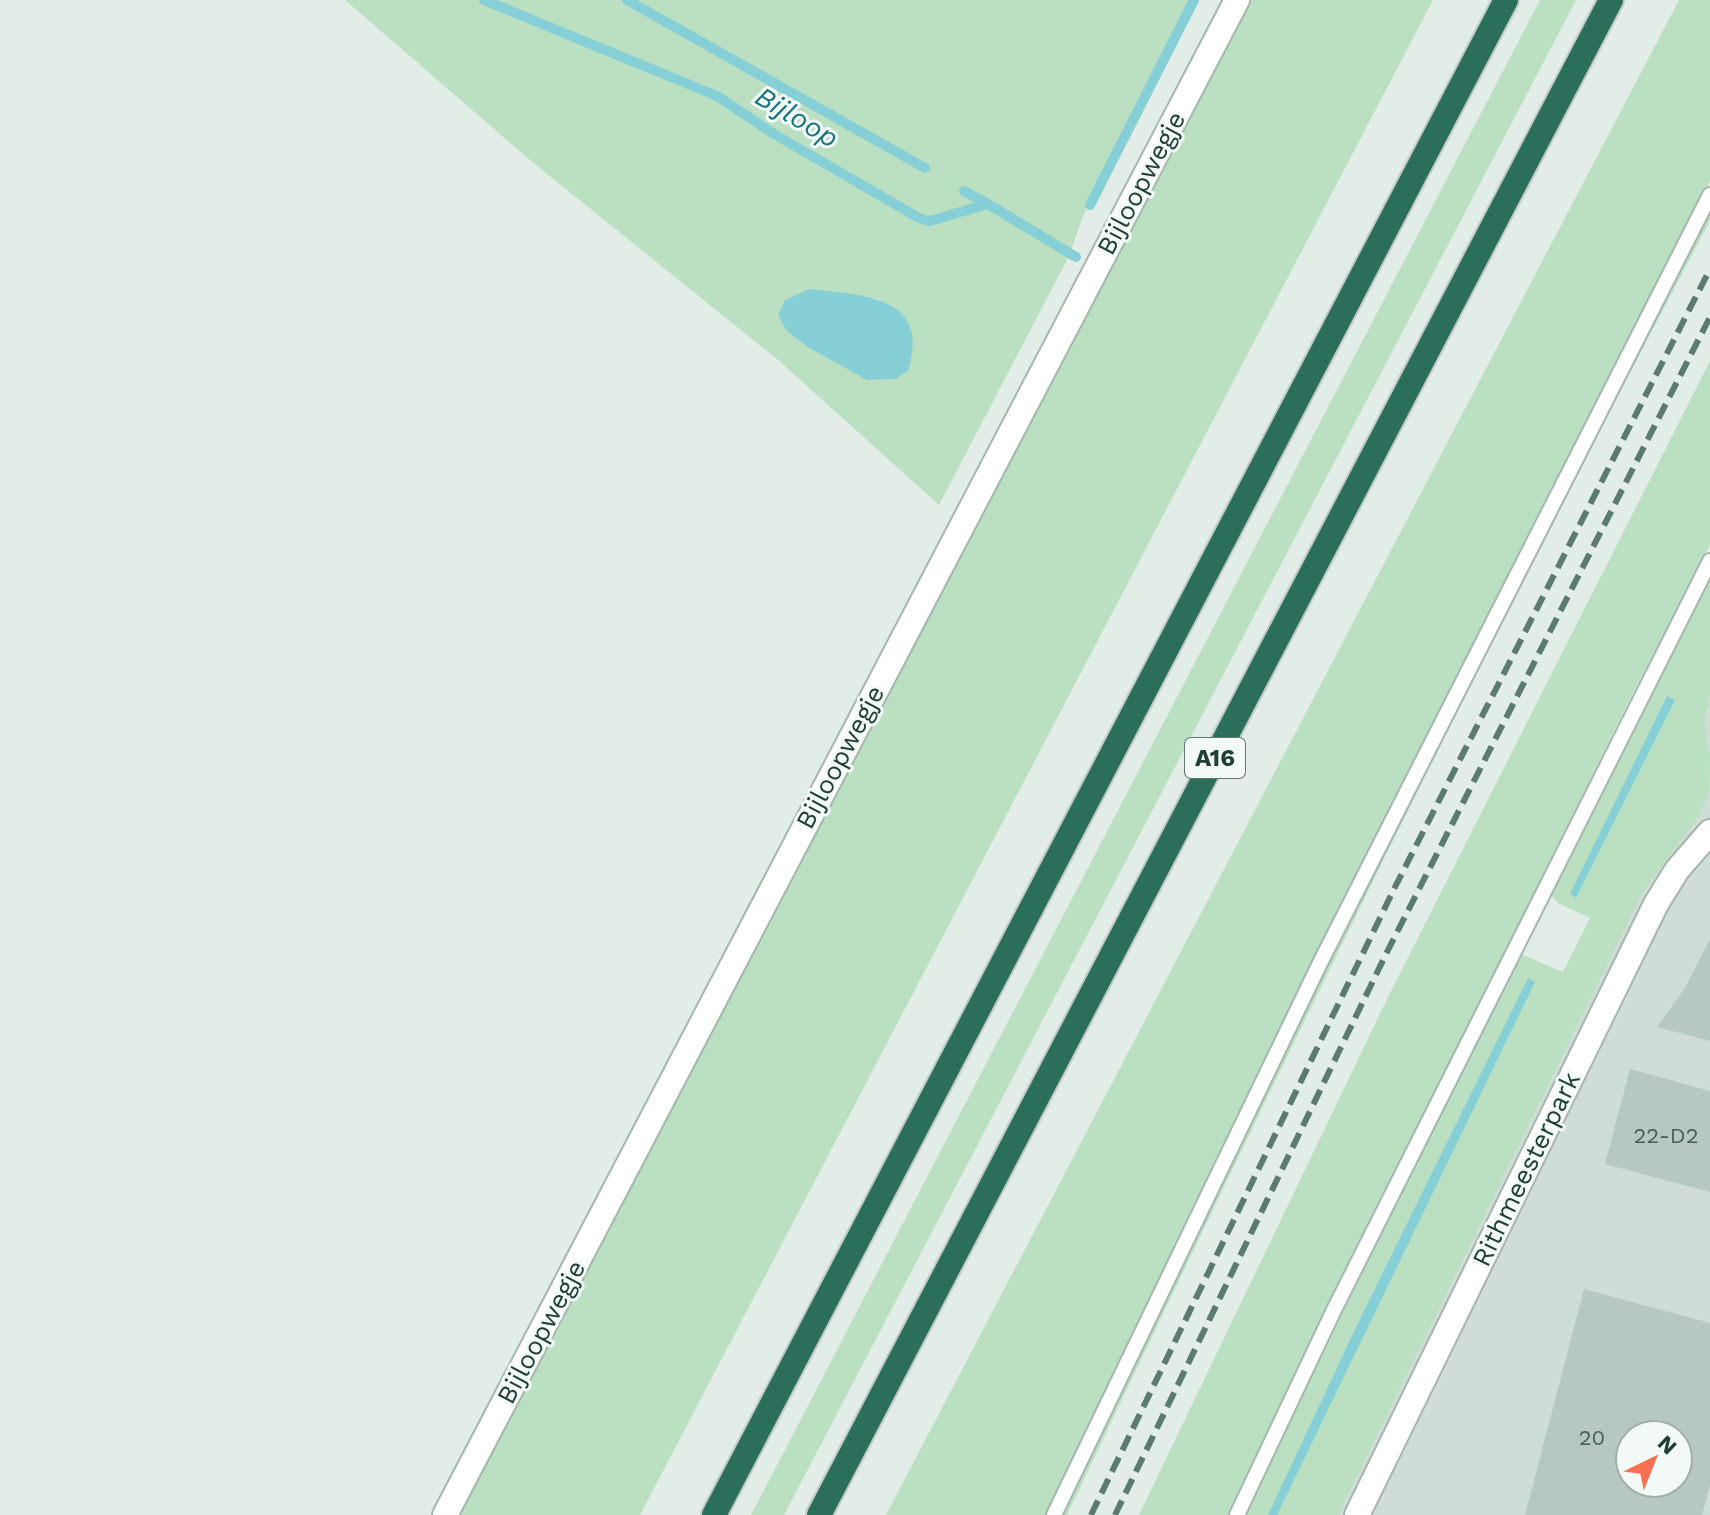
<svg xmlns="http://www.w3.org/2000/svg" width="1710" height="1515" font-family="'Work Sans',sans-serif">
	<style>
		.built { fill: #d0ddd6; fill-rule: evenodd }
		.green { fill: #bae0c1; fill-rule: evenodd }
		.water { fill: #87cfd6 }
		.lines { fill: none; stroke-linecap: round; stroke-linejoin: round }
		.stream { stroke: #87cfd6; stroke-width: 10 }
		.building { fill: #b7c8c0; fill-rule: evenodd }
		.service-casing { stroke: #a4b6ae; stroke-width: 18 }
		.minor-casing { stroke: #a4b6ae; stroke-width: 28 }
		.motorway-casing { stroke: #c1cac6; stroke-width: 28 }
		.service { stroke: #fff; stroke-width: 14 }
		.minor { stroke: #fff; stroke-width: 24 }
		.motorway { stroke: #2a6e5b; stroke-width: 24 }
		.rail { stroke: #5b7b70; stroke-width: 6; stroke-dasharray: 16 8; stroke-linecap: butt }
		.labels { text-anchor: middle; dominant-baseline: central; stroke-width: 6; stroke-linejoin: round; paint-order: stroke }
		.number-label { font-size: 22px; fill: #466258 }
		.shield { fill: #f3f9f6; stroke: #60786f; stroke-width: 2 }
		.shield-label { font-size: 24px; font-weight: bold; fill: #214035 }
		.street-label { font-size: 26px; fill: #214035; stroke: #f3f9f6 }
		.water-label { font-size: 28px; font-style: italic; fill: #177680; stroke: #f3f9f6 }
	</style>
	<rect width="100%" height="100%" fill="#e2ede7"/>
	<path class="built" d="M1710,584V1515H1248L1564,978L1593,917ZM1630,1435H1678V1483H1630Z"/>
	<g class="green">
		<path d="M345,0H1196L1083,216L1069,256L939,505L778,360L531,161ZM809,289L881,300L894,379L867,380L786,330Z"/>
		<path d="M1250,0H1433L640,1515H459Z"/>
		<path d="M1540,0H1576L784,1515H751Z"/>
		<path d="M1679,0H1710V181L1314,959L1047,1515H886Z"/>
		<path d="M1710,210V221C1484,646 1274,1080 1067,1515H1061L1326,965Z"/>
		<path d="M1710,361V545L1632,695L1327,1310L1230,1515H1139L1389,995Z"/>
		<path d="M1710,575V693L1704,722L1710,757L1709,791L1699,816L1642,893L1338,1515H1244L1516,958L1521,954L1563,972L1590,918L1558,903L1551,895V887Z"/>
	</g>
	<g class="water">
		<path d="M809,289C864,295 932,296 908,371L895,379L867,380L806,346L786,330L778,315L785,300Z"/>
		<path d="M1667,696L1675,700L1576,898L1570,894Z"/>
		<path d="M1528,978L1535,982L1277,1515H1268L1357,1325Z"/>
	</g>
	<g class="lines">
		<g class="stream">
			<path d="M484,0L717,96L774,134L919,218L930,221L988,204L1076,257"/>
			<path d="M627,0L925,168"/>
			<path d="M964,191L988,204"/>
			<path d="M1090,205L1194,0"/>
		</g>
	</g>
	<g class="building">
		<path d="M1710,939V1041L1657,1027L1685,988Z"/>
		<path d="M1630,1069L1710,1091V1192L1605,1164Z"/>
		<path d="M1584,1289L1710,1323V1485L1702,1515H1525ZM1630,1435H1678V1483H1630Z"/>
	</g>
	<g class="lines">
		<defs>
			<g id="service">
				<path d="M1054,1515L1320,963L1710,195"/>
				<path d="M1237,1515L1333,1312L1710,561"/>
			</g>
			<g id="minor">
				<path d="M445,1515L1237,0"/>
				<path d="M1357,1515L1656,904L1677,870L1710,832"/>
			</g>
			<g id="motorway">
				<path d="M714,1515L1506,0"/>
				<path d="M819,1515L1611,0"/>
			</g>
		</defs>
		<use href="#service" class="service-casing"/>
		<use href="#minor" class="minor-casing"/>
		<use href="#motorway" class="motorway-casing"/>
		<use href="#service" class="service"/>
		<use href="#minor" class="minor"/>
		<use href="#motorway" class="motorway"/>
		<g class="rail">
			<path d="M1091,1515L1395,887L1710,269"/>
			<path d="M1115,1515L1386,954L1710,317"/>
		</g>
	</g>
	<g class="labels">
		<g class="number-label">
			<text x="1666" y="1135">22-D2</text>
			<text x="1592" y="1437">20</text>
		</g>
		<rect class="shield" x="1185" y="738" width="60" height="40" rx="6"/>
		<g class="shield-label">
			<text x="1215" y="758">A16</text>
		</g>
		<g class="street-label">
			<text transform="translate(1141 183) rotate(-62)">Bijloopwegje</text>
			<text transform="translate(840 757) rotate(-62)">Bijloopwegje</text>
			<text transform="translate(1526 1169) rotate(-64)">Rithmeesterpark</text>
			<text transform="translate(541 1332) rotate(-62)">Bijloopwegje</text>
		</g>
		<g class="water-label">
			<text transform="translate(797 117) rotate(31)">Bijloop</text>
		</g>
	</g>
	<g transform="translate(1654 1459) rotate(43)"><circle r="38" fill="#f3f9f6" stroke="#9fafa9" stroke-width="2"/>
	<path d="M0-6L14 30L0 20L-14 30Z" fill="#fb7053"/>
	<text y="-12" font-size="22" font-weight="bold" text-anchor="middle" fill="#214035">N</text>
	</g>
</svg>
